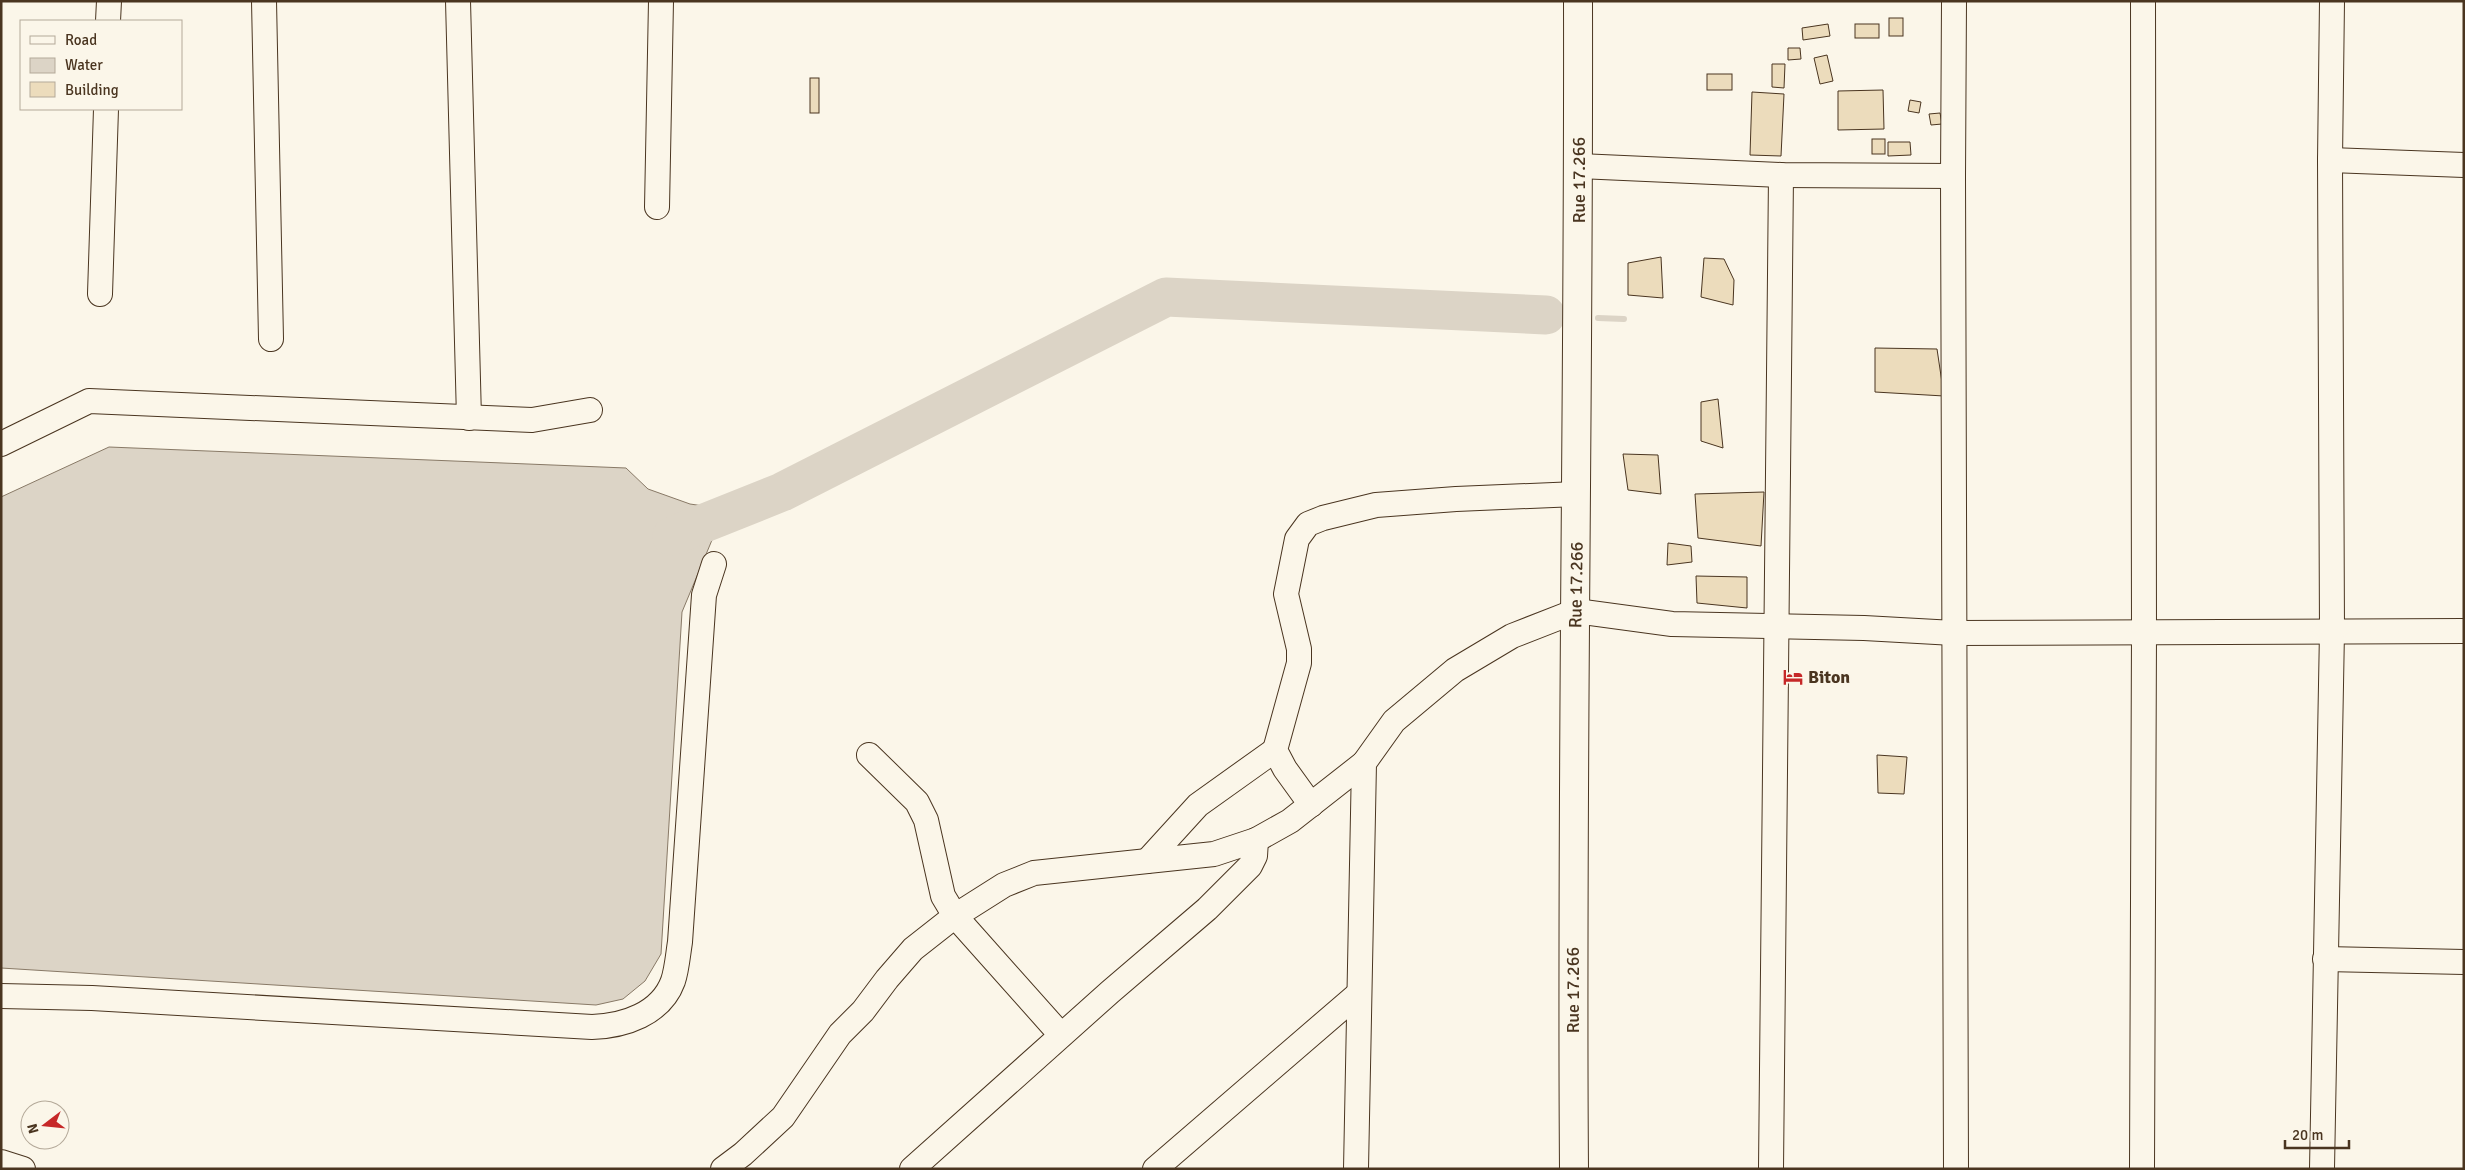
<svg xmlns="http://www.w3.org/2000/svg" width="2465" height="1170" font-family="Signika,sans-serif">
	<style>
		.water { fill: #dcd4c6; stroke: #887966 }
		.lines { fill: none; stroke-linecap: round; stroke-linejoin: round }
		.stream { stroke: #dcd4c6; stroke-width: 6 }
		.river { stroke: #dcd4c6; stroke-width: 39 }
		.building { fill: #ecdcbc; stroke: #4a3520 }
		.minor-casing { stroke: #4a3520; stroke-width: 26 }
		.major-casing { stroke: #4a3520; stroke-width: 30 }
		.minor { stroke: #fbf6e9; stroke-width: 24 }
		.major { stroke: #fbf6e9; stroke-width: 28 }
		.labels { text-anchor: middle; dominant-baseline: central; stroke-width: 4; stroke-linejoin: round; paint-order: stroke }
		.street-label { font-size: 18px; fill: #4a3520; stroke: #fbf6e9 }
		.poi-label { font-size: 18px; font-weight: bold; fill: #4a3520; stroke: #fbf6e9; text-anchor: start }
	</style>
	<rect width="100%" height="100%" fill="#fbf6e9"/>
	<path class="water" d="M109,447L626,468L648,489L690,504L717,508L725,529L712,540L682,612L661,954L645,981L623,999L596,1005L1,968V497Z"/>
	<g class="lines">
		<path class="stream" d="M1598,318L1624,319"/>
		<path class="river" d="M672,536L782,492L1166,297L1546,315"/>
	</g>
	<g class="building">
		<rect x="1889" y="18" width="14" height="18"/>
		<path d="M1828,24L1830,36L1803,40L1802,28Z"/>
		<rect x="1855" y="24" width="24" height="14"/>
		<path d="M1788,48H1800L1801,59L1788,60Z"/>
		<path d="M1827,55L1833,81L1820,84L1814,58Z"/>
		<path d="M1772,64H1785L1784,88L1772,87Z"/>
		<rect x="1707" y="74" width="25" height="16"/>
		<rect x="810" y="78" width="9" height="35"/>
		<path d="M1883,90L1884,129L1838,130V91Z"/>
		<path d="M1752,92L1784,94L1781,156L1750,155Z"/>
		<path d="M1910,100L1921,102L1919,113L1908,111Z"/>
		<path d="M1940,113L1942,124L1931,125L1929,114Z"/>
		<rect x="1872" y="139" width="13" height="15"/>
		<path d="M1888,142H1910L1911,155L1888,156Z"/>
		<path d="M1661,257L1663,298L1628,295V263Z"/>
		<path d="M1704,258L1724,259L1734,280L1733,305L1701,297Z"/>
		<path d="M1875,348L1937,349L1944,396L1875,392Z"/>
		<path d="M1718,399L1723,448L1701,441V402Z"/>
		<path d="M1623,454L1658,455L1661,494L1628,490Z"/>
		<path d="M1764,492L1761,546L1698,538L1695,494Z"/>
		<path d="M1668,543L1691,546L1692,562L1667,565Z"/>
		<path d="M1696,576L1747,577V608L1697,603Z"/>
		<path d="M1877,755L1907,757L1904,794L1878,793Z"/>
	</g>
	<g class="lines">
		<defs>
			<g id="minor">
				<path d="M264,1L271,339"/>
				<path d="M458,1L469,418"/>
				<path d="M1954,1L1953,176L1956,1169"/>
				<path d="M108,21L109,1"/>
				<path d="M2330,160L2464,165"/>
				<path d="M1579,166L1781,175L1953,176"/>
				<path d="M657,207L661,1"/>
				<path d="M100,294L106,109"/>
				<path d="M1,444L89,401L532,420L590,410"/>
				<path d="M869,755L917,802L926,820L943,896L955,916L1061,1035"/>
				<path d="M1311,805L1285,769L1275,750L1299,663V649L1286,594L1297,539L1308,524L1323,518L1376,505L1456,499L1577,494"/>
				<path d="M1147,861L1198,805L1275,750"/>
				<path d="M2325,959L2464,962"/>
				<path d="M1,996L92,998L592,1027C624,1026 661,1014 673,981C677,969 678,954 680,942L704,595L714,564"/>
				<path d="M1,1162L23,1169"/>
				<path d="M723,1169L743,1154L783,1117L840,1034L863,1011L887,979L913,949L955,916L1004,885L1034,873L1214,854L1256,840L1290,821L1364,763"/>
				<path d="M912,1169L1110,992L1207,909L1250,866L1255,856L1256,840"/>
				<path d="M1155,1169L1358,994"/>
				<path d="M1356,1169L1364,763L1394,721L1455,670L1512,636L1576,611L1672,624L1864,628L1954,633L2464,631"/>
				<path d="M1771,1169L1781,175"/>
				<path d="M2142,1169L2144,633L2143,1"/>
				<path d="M2322,1169L2332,631L2330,160L2332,1"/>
			</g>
			<path id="major" d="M1574,1169C1571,780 1579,390 1578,1"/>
		</defs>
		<use href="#minor" class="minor-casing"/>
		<use href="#major" class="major-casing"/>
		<use href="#minor" class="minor"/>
		<use href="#major" class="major"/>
	</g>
	<defs>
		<symbol id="hotel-bare" viewBox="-9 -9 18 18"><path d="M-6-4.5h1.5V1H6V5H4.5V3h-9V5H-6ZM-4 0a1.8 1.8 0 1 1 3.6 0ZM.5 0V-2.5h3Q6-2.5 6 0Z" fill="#c62828" stroke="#fbf6e9" stroke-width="2.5" paint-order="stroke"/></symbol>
	</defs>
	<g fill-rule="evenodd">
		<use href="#hotel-bare" x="1779" y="663" width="28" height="28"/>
	</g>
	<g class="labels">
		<g class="street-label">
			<text transform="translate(1579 180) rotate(-90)">Rue 17.266</text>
			<text transform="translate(1576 585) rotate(-89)">Rue 17.266</text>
			<text transform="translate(1573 990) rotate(-90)">Rue 17.266</text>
		</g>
		<g class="poi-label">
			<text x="1808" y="677">Biton</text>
		</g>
	</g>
	<rect width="2465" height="1170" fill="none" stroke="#4a3520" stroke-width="5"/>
	<rect x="20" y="20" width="162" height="90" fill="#fbf6e9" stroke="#b4a999"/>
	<rect x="30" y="36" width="25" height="8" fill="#fbf6e9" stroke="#b4a999"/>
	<text x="65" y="45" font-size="15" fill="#4a3520">Road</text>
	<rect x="30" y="58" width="25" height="15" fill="#dcd4c6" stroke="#b4a999"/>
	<text x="65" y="70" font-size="15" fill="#4a3520">Water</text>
	<rect x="30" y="82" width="25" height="15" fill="#ecdcbc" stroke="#b4a999"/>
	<text x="65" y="95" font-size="15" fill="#4a3520">Building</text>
	<g transform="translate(45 1125) rotate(254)"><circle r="24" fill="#fbf6e9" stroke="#b4a999"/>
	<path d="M0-4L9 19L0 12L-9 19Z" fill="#c62828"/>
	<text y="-8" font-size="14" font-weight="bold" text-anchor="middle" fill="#4a3520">N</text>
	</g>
	<path d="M2285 1140v8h64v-8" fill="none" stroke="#4a3520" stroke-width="2.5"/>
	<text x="2292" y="1140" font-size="15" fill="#4a3520" stroke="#fbf6e9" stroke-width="4" paint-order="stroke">20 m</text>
</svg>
